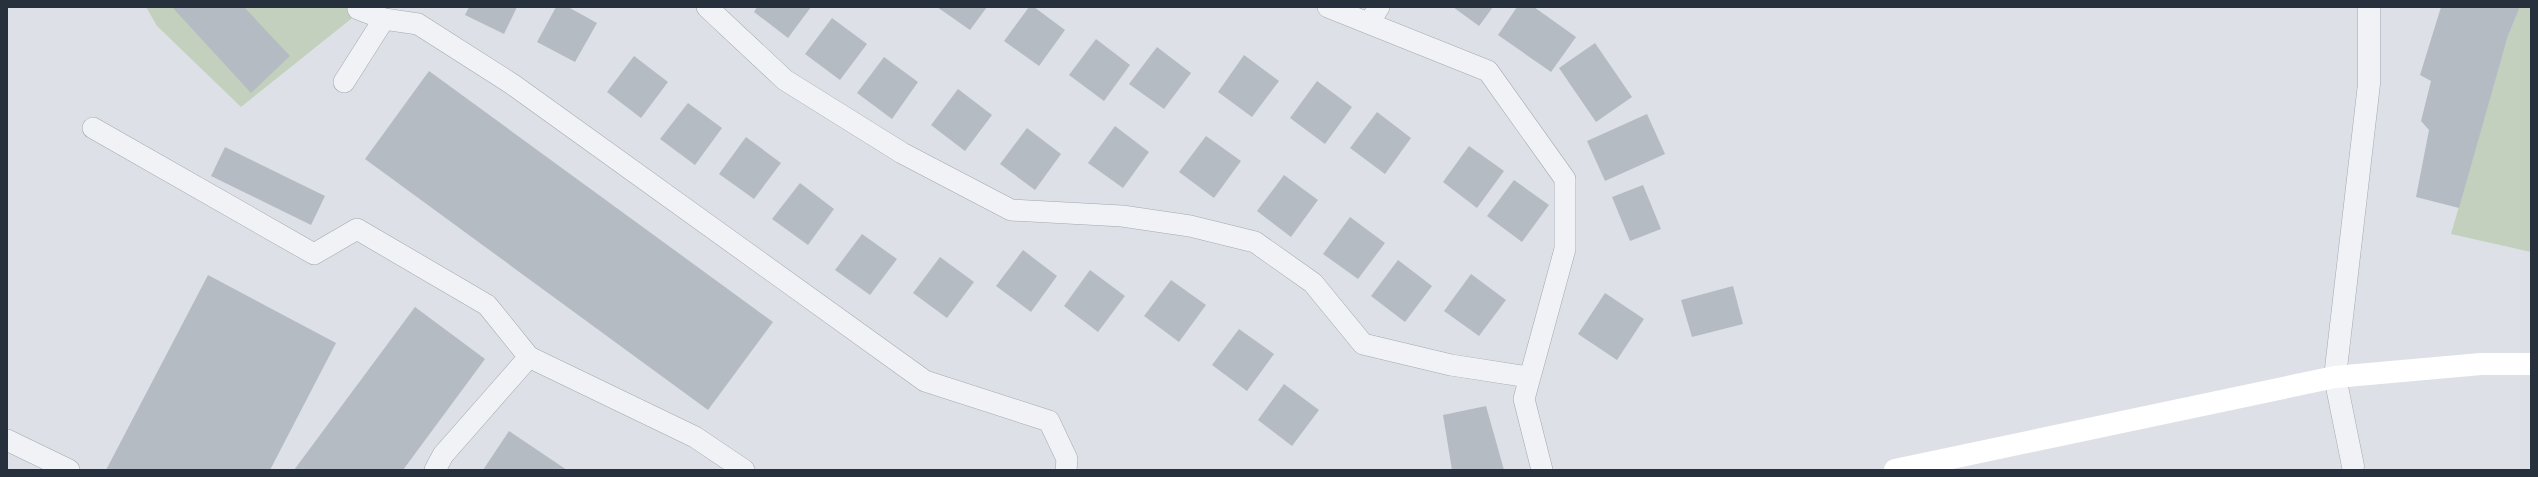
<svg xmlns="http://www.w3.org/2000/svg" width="2538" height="477" font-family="'Roboto Condensed',sans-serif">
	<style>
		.green { fill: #c4d0be }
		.building { fill: #b4bbc3 }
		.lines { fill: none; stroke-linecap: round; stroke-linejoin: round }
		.lane-casing { stroke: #a3a8b1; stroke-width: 22 }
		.street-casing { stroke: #a3a8b1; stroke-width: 23 }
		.lane { stroke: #f0f2f5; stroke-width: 21 }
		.street { stroke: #f0f2f5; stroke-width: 22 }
		.secondary { stroke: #fff; stroke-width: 22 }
	</style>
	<rect width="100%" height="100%" fill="#dde1e7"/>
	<g class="green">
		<path d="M146,7H359L351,19L241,107L157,26Z"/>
		<path d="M2520,7H2531V252L2451,234L2508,36Z"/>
	</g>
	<g class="building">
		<path d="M172,7H244L290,56L251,93Z"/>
		<path d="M469,7H517L504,34L465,15Z"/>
		<path d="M556,7H568L597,23L575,62L537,42Z"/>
		<path d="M757,7H811L788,38L754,12Z"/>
		<path d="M937,7H987L970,30Z"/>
		<path d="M1029,7H1034L1065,30L1039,66L1004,41Z"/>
		<path d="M1453,7H1493L1479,26Z"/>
		<path d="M1517,7H1534L1576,37L1551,72L1498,35Z"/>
		<path d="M2441,7H2520L2508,36L2459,208L2416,197L2429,130L2421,121L2431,81L2420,75Z"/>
		<path d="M832,18L867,44L840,80L805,54Z"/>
		<path d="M1096,39L1130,65L1104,101L1069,75Z"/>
		<path d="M1595,43L1632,97L1596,122L1559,68Z"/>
		<path d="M1157,47L1191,73L1164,109L1129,84Z"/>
		<path d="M1244,55L1279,81L1252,117L1218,92Z"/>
		<path d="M634,56L668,82L641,118L607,92Z"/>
		<path d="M884,57L918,82L892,119L857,93Z"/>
		<path d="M429,71L773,322L708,410L365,159Z"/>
		<path d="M1317,81L1352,107L1325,144L1290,118Z"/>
		<path d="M958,89L992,115L965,151L931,125Z"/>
		<path d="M688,103L722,128L695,165L660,139Z"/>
		<path d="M1377,112L1411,138L1385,174L1350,148Z"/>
		<path d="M1647,114L1665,154L1605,181L1587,141Z"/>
		<path d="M1115,126L1149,152L1123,188L1088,163Z"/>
		<path d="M1027,128L1061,154L1035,190L1000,164Z"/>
		<path d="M1206,136L1241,161L1214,198L1179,172Z"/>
		<path d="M746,137L781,163L754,199L719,174Z"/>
		<path d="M1469,146L1504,171L1477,208L1443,182Z"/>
		<path d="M225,147L325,196L311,225L211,176Z"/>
		<path d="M1284,175L1318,200L1291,237L1257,211Z"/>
		<path d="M1514,180L1549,205L1522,242L1487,216Z"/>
		<path d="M800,183L834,209L808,245L772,219Z"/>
		<path d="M1643,185L1661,229L1630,241L1612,197Z"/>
		<path d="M1350,217L1385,243L1358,279L1323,254Z"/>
		<path d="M862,234L897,259L870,295L835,270Z"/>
		<path d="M1023,250L1057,276L1031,312L996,286Z"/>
		<path d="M940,257L974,282L947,318L913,293Z"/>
		<path d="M1398,260L1432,286L1405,322L1371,296Z"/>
		<path d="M1090,270L1125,296L1098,332L1064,306Z"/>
		<path d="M1471,274L1506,300L1479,336L1444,311Z"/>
		<path d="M208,275L336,343L270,470H106Z"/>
		<path d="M1171,280L1206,305L1179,342L1144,316Z"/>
		<path d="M1733,286L1743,324L1692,337L1681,300Z"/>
		<path d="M1605,293L1644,319L1617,360L1578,334Z"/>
		<path d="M415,307L485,359L403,470H294Z"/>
		<path d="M1239,329L1274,354L1247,391L1212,365Z"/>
		<path d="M1284,384L1319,410L1292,446L1258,420Z"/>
		<path d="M1486,406L1504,470H1452L1443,415Z"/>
		<path d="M509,431L567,470H483Z"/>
	</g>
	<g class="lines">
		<defs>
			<g id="lane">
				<path d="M707,7L785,80L902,153L1011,210L1122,216L1190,226L1255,242L1313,283L1363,344L1451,365L1529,377"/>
				<path d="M1328,7L1488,71L1565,179V249L1524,399L1542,470"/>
				<path d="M358,9L384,19"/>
				<path d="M1369,23L1379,7"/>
				<path d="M344,82L384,19L418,24L512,84L925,381L1049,421L1067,459L1066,470"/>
				<path d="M93,128L314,254L357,229L487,305L529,357L695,437L744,470"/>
				<path d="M7,440L69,470"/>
				<path d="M435,470L443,455L529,357"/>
			</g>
			<path id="street" d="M2353,466L2335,377L2369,84V7"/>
		</defs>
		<use href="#lane" class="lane-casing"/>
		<use href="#street" class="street-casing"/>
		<use href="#lane" class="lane"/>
		<use href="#street" class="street"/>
		<path class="secondary" d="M1895,470L2335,377L2481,364H2531"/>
	</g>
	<rect width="2538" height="477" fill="none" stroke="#27303d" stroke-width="16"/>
</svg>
